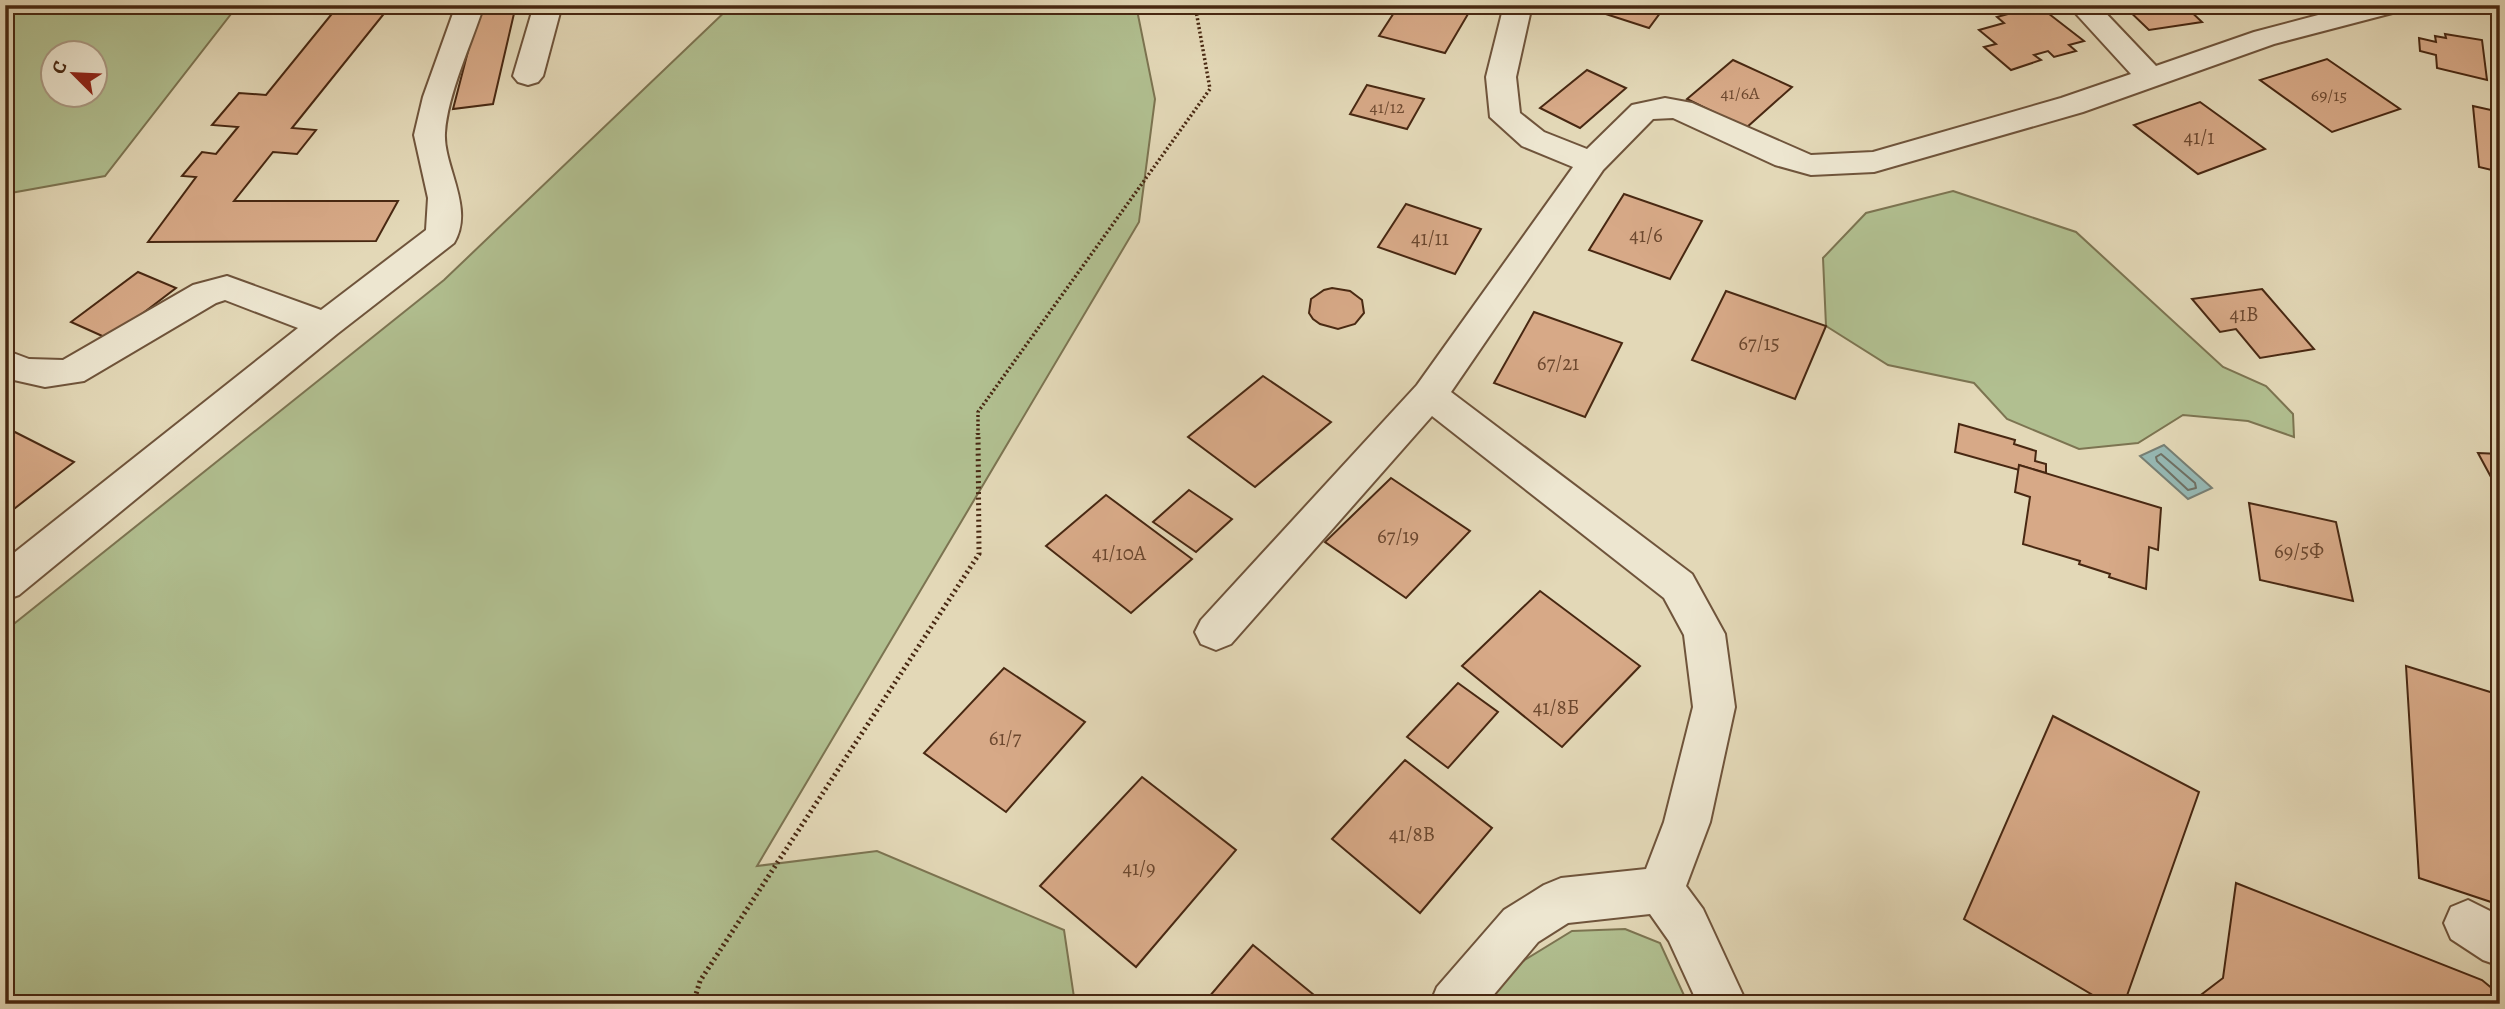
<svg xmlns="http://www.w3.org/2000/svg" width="2505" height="1009" font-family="Alegreya,serif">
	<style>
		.green { fill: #b1bf90; stroke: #7c7451; stroke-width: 2; fill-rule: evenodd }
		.water { fill: #96b9b5; stroke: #777f74; stroke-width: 2 }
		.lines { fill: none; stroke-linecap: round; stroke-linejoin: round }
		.shore { stroke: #6f7064; stroke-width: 2 }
		.building { fill: #d7a987; stroke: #482812; stroke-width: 2 }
		.minor-casing { stroke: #6f543b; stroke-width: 4 }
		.path-far1 { stroke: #482812; stroke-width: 3.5; stroke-dasharray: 2 2.5; stroke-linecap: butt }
		.path { stroke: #482812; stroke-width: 5; stroke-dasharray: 2 3.5; stroke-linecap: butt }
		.minor { fill: #ede6d0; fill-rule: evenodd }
		.labels { text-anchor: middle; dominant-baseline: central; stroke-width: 6; stroke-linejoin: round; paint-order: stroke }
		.far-number-label { font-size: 18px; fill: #6c482f }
		.number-label { font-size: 21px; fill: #6c482f }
	</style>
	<rect width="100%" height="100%" fill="#e3d8b7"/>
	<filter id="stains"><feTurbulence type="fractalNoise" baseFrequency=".00286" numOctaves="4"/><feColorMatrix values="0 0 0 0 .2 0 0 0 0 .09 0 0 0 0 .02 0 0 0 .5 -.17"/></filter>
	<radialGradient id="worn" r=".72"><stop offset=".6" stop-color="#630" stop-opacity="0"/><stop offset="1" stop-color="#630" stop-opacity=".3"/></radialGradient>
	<g class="green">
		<path d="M5,5H238L105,176L5,194ZM52,52H94V94H52Z"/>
		<path d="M732,5H1136L1155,99L1139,222L757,866L877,851L1064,930L1075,1004H5V631L444,280Z"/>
		<path d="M1953,191L2076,232L2223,367L2266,386L2293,414L2294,437L2248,421L2183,415L2138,443L2079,449L2007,419L1974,383L1888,365L1826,326L1823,258L1866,213Z"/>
		<path d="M1625,929L1660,943L1688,1004H1453L1572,931Z"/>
	</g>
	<path class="water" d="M2164,445L2212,488L2188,499L2140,456Z"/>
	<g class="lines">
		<path class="shore" d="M2161,454L2195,483L2196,488L2188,490L2157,461L2156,457Z"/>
	</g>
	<g class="building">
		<path d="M339,5H391L292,128L316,130L297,154L273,152L234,201H398L376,241L148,242L196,177L182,176L202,152L216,154L238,127L212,125L239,93L266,95Z"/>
		<path d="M480,5H516L493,104L453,109Z"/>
		<path d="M1399,5H1456L1471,9L1445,53L1379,36Z"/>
		<path d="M1589,5H1666L1649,28L1587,8Z"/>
		<path d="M2123,5H2184L2202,22L2149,30Z"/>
		<path d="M2026,9L2031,13L2044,10L2084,41L2069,45L2076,51L2054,57L2048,51L2034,55L2041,60L2011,70L1984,47L1996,44L1979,30L2004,23L1997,17Z"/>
		<path d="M2445,34L2482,40L2487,80L2437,68L2436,55L2420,51L2419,38L2436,42L2435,36L2446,38Z"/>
		<path d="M2327,59L2400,109L2332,132L2260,80Z"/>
		<path d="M1733,60L1792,87L1746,128L1687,99Z"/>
		<path d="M1587,70L1626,88L1580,128L1540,108Z"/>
		<path d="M1367,85L1424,99L1407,129L1350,114Z"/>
		<path d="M2200,102L2265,149L2198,174L2134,125Z"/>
		<path d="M2473,106L2500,112V172L2479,167Z"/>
		<path d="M1624,194L1702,221L1670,279L1589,250Z"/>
		<path d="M1406,204L1481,229L1455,274L1378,247Z"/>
		<path d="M138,272L176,288L109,339L71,322Z"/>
		<path d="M1332,288L1350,291L1362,300L1364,313L1355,324L1338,329L1320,324L1313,319L1309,313L1311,299L1324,290Z"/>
		<path d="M2262,289L2314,349L2260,358L2236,329L2220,332L2192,299Z"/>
		<path d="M1726,291L1826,326L1795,399L1692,360Z"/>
		<path d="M1534,312L1622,343L1585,417L1494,383Z"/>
		<path d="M1263,376L1331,422L1255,487L1188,437Z"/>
		<path d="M1959,424L2015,440L2014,444L2036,451L2035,461L2046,464V473L2019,465V470L1955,452Z"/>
		<path d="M5,427L74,462L5,516Z"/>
		<path d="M2478,453L2500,454V490H2498Z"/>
		<path d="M2019,465L2161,508L2158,550L2149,547L2146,589L2109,577L2110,574L2079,564L2080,561L2023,544L2030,497L2015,492Z"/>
		<path d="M1391,478L1470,531L1406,598L1325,542Z"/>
		<path d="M1189,490L1232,519L1196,552L1153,522Z"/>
		<path d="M1106,495L1192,559L1131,613L1046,546Z"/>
		<path d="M2249,503L2336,522L2353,601L2260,580Z"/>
		<path d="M1540,591L1640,666L1562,747L1462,666Z"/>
		<path d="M2406,666L2500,695V905L2419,878Z"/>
		<path d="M1004,668L1085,722L1006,812L924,753Z"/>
		<path d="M1458,683L1498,712L1448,768L1407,737Z"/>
		<path d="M2053,716L2199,792L2124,1004H2108L1964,919Z"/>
		<path d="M1405,760L1492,828L1420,913L1332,839Z"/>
		<path d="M1142,777L1236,850L1136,967L1040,886Z"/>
		<path d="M2236,883L2482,980L2500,995V1004H2189L2223,978Z"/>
		<path d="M1253,945L1325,1004H1203Z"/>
	</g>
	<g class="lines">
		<defs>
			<g id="minor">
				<path d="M456,5H484C472,42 447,96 445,133C443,166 475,208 454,243L337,334L19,595L5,600V560L298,328L225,300L216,303L84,381L45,387L5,378V350L29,359L63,360L193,285L227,276L321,310L426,230L428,198L414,135L423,97Z"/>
				<path d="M534,5H562L543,76L538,82L528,85L518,82L513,76Z"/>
				<path d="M1504,5H1532L1516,77L1520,113L1544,132L1587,149L1632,105L1665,98L1692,103L1811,155L1873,152L2061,98L2131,74L2068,5H2098L2156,66L2254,32L2356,5H2404L2400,11L2274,44L2083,112L1874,172L1811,175L1775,165L1673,118L1653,119L1603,170L1451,392L1692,574L1725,634L1735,707L1710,822L1686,886L1703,909L1747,1004H1698L1669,941L1650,914L1568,923L1538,942L1486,1004H1430L1437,987L1504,910L1544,885L1561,878L1646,869L1664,822L1693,707L1684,635L1664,598L1432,416L1231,644L1216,650L1201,644L1195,632L1201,620L1417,385L1573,167L1522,146L1490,117L1486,77Z"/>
				<path d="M2468,900L2500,916V966L2483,960L2451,939L2444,923L2451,907Z"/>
			</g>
		</defs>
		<use href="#minor" class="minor-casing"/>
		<path class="path-far1" d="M978,435V412L1210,89L1195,5"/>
		<path class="path" d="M693,1004L700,981L979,554L978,433"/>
		<use href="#minor" class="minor"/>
	</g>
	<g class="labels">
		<g class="far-number-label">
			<text x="1740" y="93">41/6А</text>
			<text x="2329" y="95">69/15</text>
			<text x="1387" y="107">41/12</text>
		</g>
		<g class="number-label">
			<text x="2199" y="137">41/1</text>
			<text x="1646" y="235">41/6</text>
			<text x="1430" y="238">41/11</text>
			<text x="2244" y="314">41В</text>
			<text x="1759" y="343">67/15</text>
			<text x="1558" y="363">67/21</text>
			<text x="1398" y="536">67/19</text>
			<text x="2299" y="551">69/5Ф</text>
			<text x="1119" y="553">41/10А</text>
			<text x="1556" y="707">41/8Б</text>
			<text x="1005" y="738">61/7</text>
			<text x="1412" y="834">41/8В</text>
			<text x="1139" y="868">41/9</text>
		</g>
	</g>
	<rect width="2505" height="1009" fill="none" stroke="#e3d8b7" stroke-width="28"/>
	<rect x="7" y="7" width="2491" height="995" fill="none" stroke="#482812" stroke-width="3.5"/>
	<rect x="14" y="14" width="2477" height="981" fill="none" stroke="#482812" stroke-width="2"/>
	<g transform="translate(74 74) rotate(294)"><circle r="33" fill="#ede6d0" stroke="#ab9a84" stroke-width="2"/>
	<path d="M0-5L12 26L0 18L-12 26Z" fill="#8f2418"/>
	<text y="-10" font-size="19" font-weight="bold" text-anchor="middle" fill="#482812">С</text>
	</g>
	<rect width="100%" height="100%" filter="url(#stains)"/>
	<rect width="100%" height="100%" fill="url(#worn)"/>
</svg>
